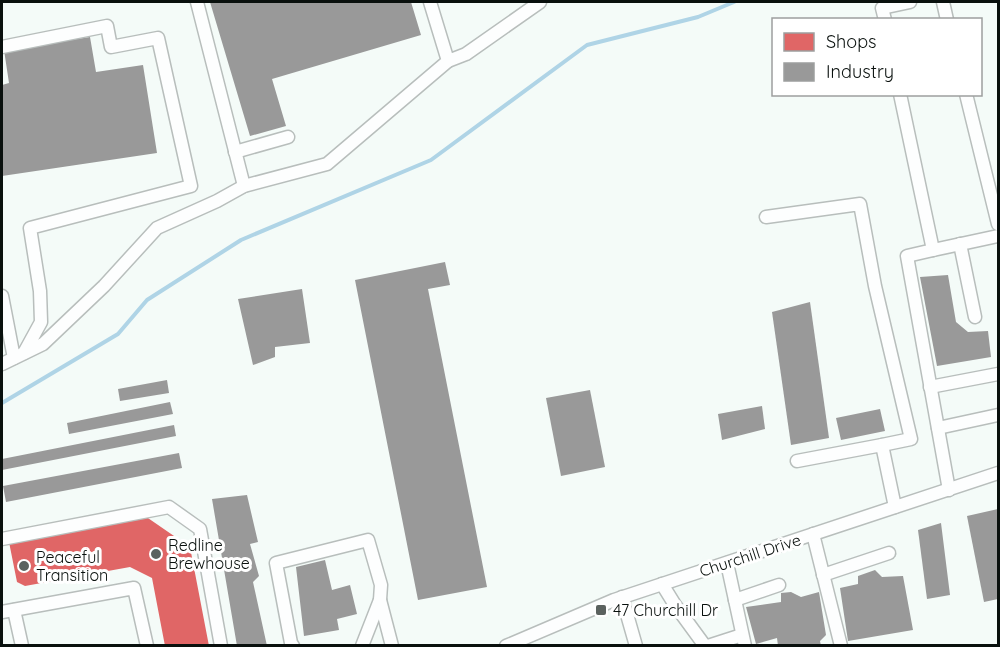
<svg xmlns="http://www.w3.org/2000/svg" width="1000" height="647" font-family="Quicksand,sans-serif">
	<style>
		.shops { fill: #e06666 }
		.industry { fill: #999 }
		.lines { fill: none; stroke-linecap: round; stroke-linejoin: round }
		.stream { stroke: #afd4e6; stroke-width: 4 }
		.minor-casing { stroke: #b8bebc; stroke-width: 15 }
		.minor { stroke: #fdfefe; stroke-width: 12 }
		.poi-dot { fill: #5b625f; stroke: #fff; stroke-width: 2 }
		.labels { text-anchor: middle; dominant-baseline: central; stroke-width: 6; stroke-linejoin: round; paint-order: stroke }
		.poi-label { font-size: 16px; fill: #09100d; stroke: #fff; text-anchor: start }
		.street-label { font-size: 16px; fill: #09100d; stroke: #fff }
	</style>
	<rect width="100%" height="100%" fill="#f4fbf8"/>
	<path class="shops" d="M145,516L190,547L209,646H165L152,578L130,567L25,586L17,582L9,542Z"/>
	<g class="industry">
		<path d="M210,2H411L421,35L272,79L286,126L250,136Z"/>
		<path d="M90,37L96,72L143,65L157,153L2,176V85L9,83L4,50Z"/>
		<path d="M445,262L450,285L428,289L487,587L418,600L355,280Z"/>
		<path d="M948,275L956,322L968,332L988,331L991,357L937,366L920,277Z"/>
		<path d="M302,289L310,343L275,347V357L253,365L238,299Z"/>
		<path d="M810,302L829,438L791,445L772,312Z"/>
		<path d="M167,380L169,393L120,401L118,389Z"/>
		<path d="M590,390L605,467L561,476L546,398Z"/>
		<path d="M170,402L173,414L69,434L67,423Z"/>
		<path d="M762,406L765,429L722,440L718,414Z"/>
		<path d="M880,409L885,431L841,440L836,418Z"/>
		<path d="M174,425L176,436L2,470V459Z"/>
		<path d="M179,453L182,468L6,502L3,486Z"/>
		<path d="M247,495L258,542L250,544L259,576L253,582L267,646H237L212,499Z"/>
		<path d="M998,509V599L984,602L967,516Z"/>
		<path d="M941,523L950,595L927,599L918,530Z"/>
		<path d="M325,560L332,590L350,585L357,614L337,619L339,630L304,636L296,567Z"/>
		<path d="M875,570L882,577L903,576L913,630L848,641L840,588L858,584V576Z"/>
		<path d="M791,592L801,597L819,592L826,635L820,641L821,646H778L777,638L756,644L746,607L781,602V593Z"/>
	</g>
	<g class="lines">
		<path class="stream" d="M2,403L118,334L147,300L241,240L431,160L587,45L698,17L734,2"/>
		<defs>
			<g id="minor">
				<path d="M197,2L244,186"/>
				<path d="M943,2L947,20"/>
				<path d="M885,20L882,8L910,2"/>
				<path d="M2,47L107,26L111,47L158,38L191,186L30,228L40,291L41,322L24,353"/>
				<path d="M448,61L466,54L540,2"/>
				<path d="M900,94L933,250L907,256L949,490"/>
				<path d="M966,94L998,224"/>
				<path d="M235,152L288,137"/>
				<path d="M766,217L860,204L875,286L911,439L882,445"/>
				<path d="M960,244L975,317"/>
				<path d="M933,250L998,236"/>
				<path d="M2,296L14,358"/>
				<path d="M2,364L43,344L104,286L157,228L217,201L244,186L327,164L448,61L430,2"/>
				<path d="M930,387L998,374"/>
				<path d="M938,428L998,415"/>
				<path d="M797,461L882,445L895,507"/>
				<path d="M813,534L841,646"/>
				<path d="M2,539L169,507L200,529L221,646"/>
				<path d="M727,563L745,646"/>
				<path d="M823,575L889,553"/>
				<path d="M662,584L675,605L705,646"/>
				<path d="M622,597L636,646"/>
				<path d="M380,600L392,646"/>
				<path d="M735,600L779,585"/>
				<path d="M14,610L22,646"/>
				<path d="M2,612L134,588L147,646"/>
				<path d="M293,646L291,643L276,563L368,540L381,585L380,600L362,646"/>
				<path d="M506,646L614,600L998,473"/>
				<path d="M708,646L742,635"/>
			</g>
		</defs>
		<use href="#minor" class="minor-casing"/>
		<use href="#minor" class="minor"/>
	</g>
	<g class="poi-dot">
		<circle cx="156" cy="554" r="6"/>
		<circle cx="24" cy="566" r="6"/>
		<rect x="595" y="604" width="12" height="12" rx="3"/>
	</g>
	<g class="labels">
		<g class="poi-label">
			<text x="168" y="545">Redline<tspan x="168" dy="18">Brewhouse</tspan></text>
			<text x="36" y="557">Peaceful<tspan x="36" dy="18">Transition</tspan></text>
			<text x="613" y="610">47 Churchill Dr</text>
		</g>
		<g class="street-label">
			<text transform="translate(750 555) rotate(-18)">Churchill Drive</text>
		</g>
	</g>
	<rect width="1000" height="647" fill="none" stroke="#09100d" stroke-width="6"/>
	<rect x="772" y="18" width="210" height="78" fill="#ffffff" stroke="#9d9f9e" stroke-width="1.5"/>
	<rect x="784" y="33" width="30" height="18" fill="#e06666" stroke="#9d9f9e" stroke-width="1.5"/>
	<text x="826" y="48" font-size="18" fill="#09100d">Shops</text>
	<rect x="784" y="63" width="30" height="18" fill="#999999" stroke="#9d9f9e" stroke-width="1.5"/>
	<text x="826" y="78" font-size="18" fill="#09100d">Industry</text>
</svg>
